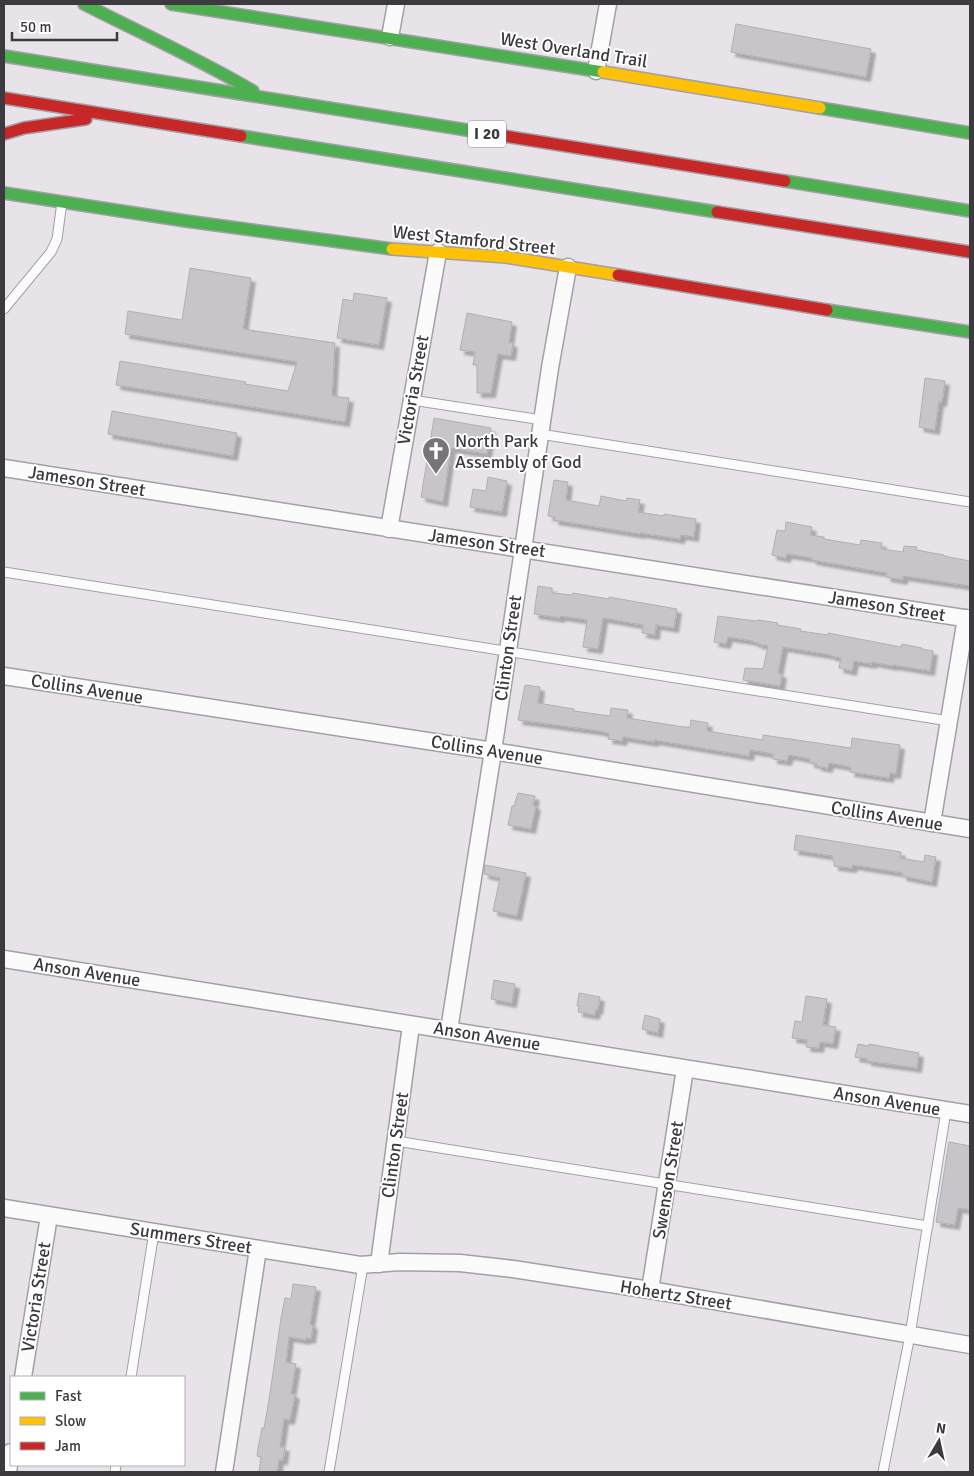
<svg xmlns="http://www.w3.org/2000/svg" width="974" height="1476" font-family="Signika,sans-serif">
	<style>
		.building { fill: #c8c5ca; stroke: #b2afb4; filter: url(#shadow) }
		.lines { fill: none; stroke-linecap: round; stroke-linejoin: round }
		.lane-casing { stroke: #a2a0a4; stroke-width: 11 }
		.street-casing { stroke: #a2a0a4; stroke-width: 19 }
		.fast-casing { stroke: #a2a0a4; stroke-width: 14 }
		.slow-casing { stroke: #a2a0a4; stroke-width: 14 }
		.jam-casing { stroke: #a2a0a4; stroke-width: 14 }
		.lane { stroke: #fbfbfc; stroke-width: 9 }
		.street { stroke: #fbfbfc; stroke-width: 16 }
		.fast { stroke: #4caf50; stroke-width: 11 }
		.slow { stroke: #ffc107; stroke-width: 11 }
		.jam { stroke: #c62828; stroke-width: 11 }
		.labels { text-anchor: middle; dominant-baseline: central; stroke-width: 4; stroke-linejoin: round; paint-order: stroke }
		.shield { fill: #fff; stroke: #767578; stroke-width: 1 }
		.shield-label { font-size: 16px; font-weight: bold; fill: #3c3a3e }
		.street-label { font-size: 18px; fill: #3c3a3e; stroke: #fff }
		.poi-label { font-size: 18px; fill: #3c3a3e; stroke: #fff; text-anchor: start }
	</style>
	<defs>
		<filter id="shadow"><feDropShadow dx="4.5" dy="4.5" stdDeviation="1" flood-color="#0004"/></filter>
	</defs>
	<rect width="100%" height="100%" fill="#e7e3e9"/>
	<g class="building">
		<path d="M736,24L871,49L866,77L731,52Z"/>
		<path d="M190,268L251,278L243,329L335,343L332,396L349,398L345,422L116,385L120,361L246,382L245,384L288,391L297,362L125,334L128,311L182,320Z"/>
		<path d="M354,293L387,298L379,345L337,338L343,299L353,301Z"/>
		<path d="M467,313L512,322L509,343H513L511,356L498,354L491,393H477V365H473L475,352L460,350Z"/>
		<path d="M925,378L945,381L942,402H939L935,430L919,427Z"/>
		<path d="M112,411L237,433L233,456L108,434Z"/>
		<path d="M434,418L491,428L487,454L451,448L443,502L421,497Z"/>
		<path d="M488,477L507,481L502,512L470,507L473,489L486,491Z"/>
		<path d="M554,480L568,482L566,500L599,506L601,496L626,501L627,498L640,500L638,512L664,516V514L696,519L694,537L681,535L680,539L640,533V534L554,520L555,517L548,516Z"/>
		<path d="M786,522L812,527L810,535L824,537V539L860,545L861,540L882,543L881,549L903,552L904,546L917,547L916,550L944,555V556L970,561V586L903,576V580L886,577L887,573L812,560V558L787,554L786,558L772,555L777,530L785,531Z"/>
		<path d="M538,586L552,588V593L572,595L573,593L609,599V597L677,609L674,628L656,625L655,635L642,633L643,625L603,618L598,649L583,647L587,620L561,616L560,618L534,614Z"/>
		<path d="M718,616L756,621L758,620L778,623L777,625L801,629L800,631L828,635V633L901,647L902,644L922,648V649L933,651L930,671L893,665V666L872,662V664L854,661L852,671L839,668L841,658L831,656V655L783,647L778,673L782,674L780,686L743,680L745,668L763,669L768,646L758,644V643L753,642V641L728,637L726,644L714,642Z"/>
		<path d="M525,685L540,687L538,703L574,709V711L610,716L611,708L628,710L627,718L684,727H690L691,720L708,723L707,731L763,740V735L851,748L852,738L900,745L896,774L890,773L889,778L850,772L851,767L829,763L828,768L817,766V764L810,763V759L789,755L787,761L773,759V754L750,750L749,756L654,740V742L623,737L622,741L608,739L609,734L600,731L518,720Z"/>
		<path d="M518,793L535,796L533,805L536,806L531,829L508,825L512,806H514Z"/>
		<path d="M796,835L901,852L900,858L924,862L925,855L936,857L932,882L902,876L903,873L853,865L852,868L834,866V861L832,860L833,856L794,850Z"/>
		<path d="M485,865L526,873L517,916L493,911L500,878L484,874Z"/>
		<path d="M494,980L515,984L512,1003L491,999Z"/>
		<path d="M579,993L600,997L598,1010L596,1009L595,1015L578,1012L579,1006H577Z"/>
		<path d="M806,996L827,999L823,1025L836,1027L833,1044L820,1042L819,1048L806,1047L807,1040L792,1038L795,1021L802,1022Z"/>
		<path d="M645,1015L660,1019L658,1033L642,1029Z"/>
		<path d="M858,1044L869,1046V1044L919,1053L917,1068L867,1061V1059L855,1057Z"/>
		<path d="M949,1142L970,1146V1210L958,1208L955,1225L936,1222Z"/>
		<path d="M293,1284L316,1287L310,1324L313,1325L311,1339L306,1338V1340L289,1337L286,1362L296,1364L291,1394H295L290,1420L284,1419L280,1447H285L283,1460H279L277,1472H259L261,1457L257,1456L258,1448L262,1428H264L269,1400L281,1318L285,1298L291,1299Z"/>
	</g>
	<g class="lines">
		<defs>
			<g id="lane">
				<path d="M4,309L51,252L57,239L62,202"/>
				<path d="M412,400L542,420"/>
				<path d="M540,434L970,502"/>
				<path d="M4,572L949,721"/>
				<path d="M396,1141L928,1226"/>
				<path d="M131,1377L154,1232"/>
				<path d="M115,1472L116,1465"/>
				<path d="M329,1472L363,1265"/>
				<path d="M883,1472L910,1335L946,1111"/>
			</g>
			<g id="street">
				<path d="M390,37L396,4"/>
				<path d="M596,71L608,4"/>
				<path d="M4,468L970,619"/>
				<path d="M389,529L438,252"/>
				<path d="M4,676L493,751L970,829"/>
				<path d="M932,823L966,618"/>
				<path d="M4,959L970,1114"/>
				<path d="M449,1030L493,751L550,368L568,267"/>
				<path d="M4,1208L360,1265L400,1262L460,1263L513,1269L650,1290L970,1345"/>
				<path d="M379,1264L411,1025"/>
				<path d="M650,1290L685,1069"/>
				<path d="M23,1377L49,1216"/>
				<path d="M8,1472L11,1452"/>
				<path d="M224,1472L258,1249"/>
			</g>
			<g id="fast">
				<path d="M84,4C141,33 199,59 253,91"/>
				<path d="M171,4L603,72"/>
				<path d="M4,56L498,135"/>
				<path d="M820,108L970,133"/>
				<path d="M241,136L717,212"/>
				<path d="M785,181L970,211"/>
				<path d="M4,193L186,221L392,249"/>
				<path d="M827,310L970,332"/>
			</g>
			<g id="slow">
				<path d="M603,72L820,108"/>
				<path d="M392,249L506,257L618,275"/>
			</g>
			<g id="jam">
				<path d="M4,98L241,136"/>
				<path d="M4,134L24,128L86,119"/>
				<path d="M498,135L785,181"/>
				<path d="M717,212L970,252"/>
				<path d="M618,275L827,310"/>
			</g>
		</defs>
		<use href="#lane" class="lane-casing"/>
		<use href="#street" class="street-casing"/>
		<use href="#fast" class="fast-casing"/>
		<use href="#slow" class="slow-casing"/>
		<use href="#jam" class="jam-casing"/>
		<use href="#lane" class="lane"/>
		<use href="#street" class="street"/>
		<use href="#fast" class="fast"/>
		<use href="#slow" class="slow"/>
		<use href="#jam" class="jam"/>
	</g>
	<defs>
		<symbol id="church-pin" viewBox="-11 -11 22 30"><path d="M0 17L-7.5 6A9.5 9.5 0 1 1 7.5 6Z" fill="#78757a" stroke="#fff"/><path d="M-1.2-6h2.4v3.5h3.3v2.4h-3.3V6h-2.4V-.1h-3.3v-2.4h3.3Z" fill="#fff"/></symbol>
	</defs>
	<g fill-rule="evenodd">
		<use href="#church-pin" x="420" y="435" width="32" height="43"/>
	</g>
	<g class="labels">
		<rect class="shield" x="468" y="120.5" width="38" height="27" rx="4"/>
		<g class="shield-label">
			<text x="487" y="134">I 20</text>
		</g>
		<g class="street-label">
			<text transform="translate(574 50) rotate(9)">West Overland Trail</text>
			<text transform="translate(474 240) rotate(6)">West Stamford Street</text>
			<text transform="translate(413 390) rotate(-80)">Victoria Street</text>
			<text transform="translate(87 481) rotate(9)">Jameson Street</text>
			<text transform="translate(487 543) rotate(8)">Jameson Street</text>
			<text transform="translate(887 606) rotate(9)">Jameson Street</text>
			<text transform="translate(508 648) rotate(-82)">Clinton Street</text>
			<text transform="translate(87 689) rotate(9)">Collins Avenue</text>
			<text transform="translate(487 750) rotate(9)">Collins Avenue</text>
			<text transform="translate(887 816) rotate(9)">Collins Avenue</text>
			<text transform="translate(87 972) rotate(9)">Anson Avenue</text>
			<text transform="translate(487 1036) rotate(9)">Anson Avenue</text>
			<text transform="translate(887 1101) rotate(9)">Anson Avenue</text>
			<text transform="translate(395 1145) rotate(-82)">Clinton Street</text>
			<text transform="translate(668 1180) rotate(-81)">Swenson Street</text>
			<text transform="translate(191 1238) rotate(9)">Summers Street</text>
			<text transform="translate(676 1295) rotate(9)">Hohertz Street</text>
			<text transform="translate(36 1297) rotate(-81)">Victoria Street</text>
		</g>
		<g class="poi-label">
			<text x="455" y="441">North Park<tspan x="455" dy="21">Assembly of God</tspan></text>
		</g>
	</g>
	<rect width="974" height="1476" fill="none" stroke="#3c3a3e" stroke-width="10"/>
	<rect x="10" y="1376" width="175" height="90" fill="#ffffff" stroke="#b1b0b2"/>
	<rect x="20" y="1392" width="25" height="8" fill="#4caf50" stroke="#b1b0b2"/>
	<text x="55" y="1401" font-size="15" fill="#3c3a3e">Fast</text>
	<rect x="20" y="1417" width="25" height="8" fill="#ffc107" stroke="#b1b0b2"/>
	<text x="55" y="1426" font-size="15" fill="#3c3a3e">Slow</text>
	<rect x="20" y="1442" width="25" height="8" fill="#c62828" stroke="#b1b0b2"/>
	<text x="55" y="1451" font-size="15" fill="#3c3a3e">Jam</text>
	<g transform="translate(939 1441) rotate(9)" stroke="#ffffff" stroke-width="4" paint-order="stroke">
	<path d="M0-4L9 19L0 12L-9 19Z" fill="#3c3a3e"/>
	<text y="-8" font-size="14" font-weight="bold" text-anchor="middle" fill="#3c3a3e">N</text>
	</g>
	<path d="M12 32v8h105v-8" fill="none" stroke="#3c3a3e" stroke-width="2.5"/>
	<text x="20" y="32" font-size="15" fill="#3c3a3e" stroke="#ffffff" stroke-width="4" paint-order="stroke">50 m</text>
</svg>
